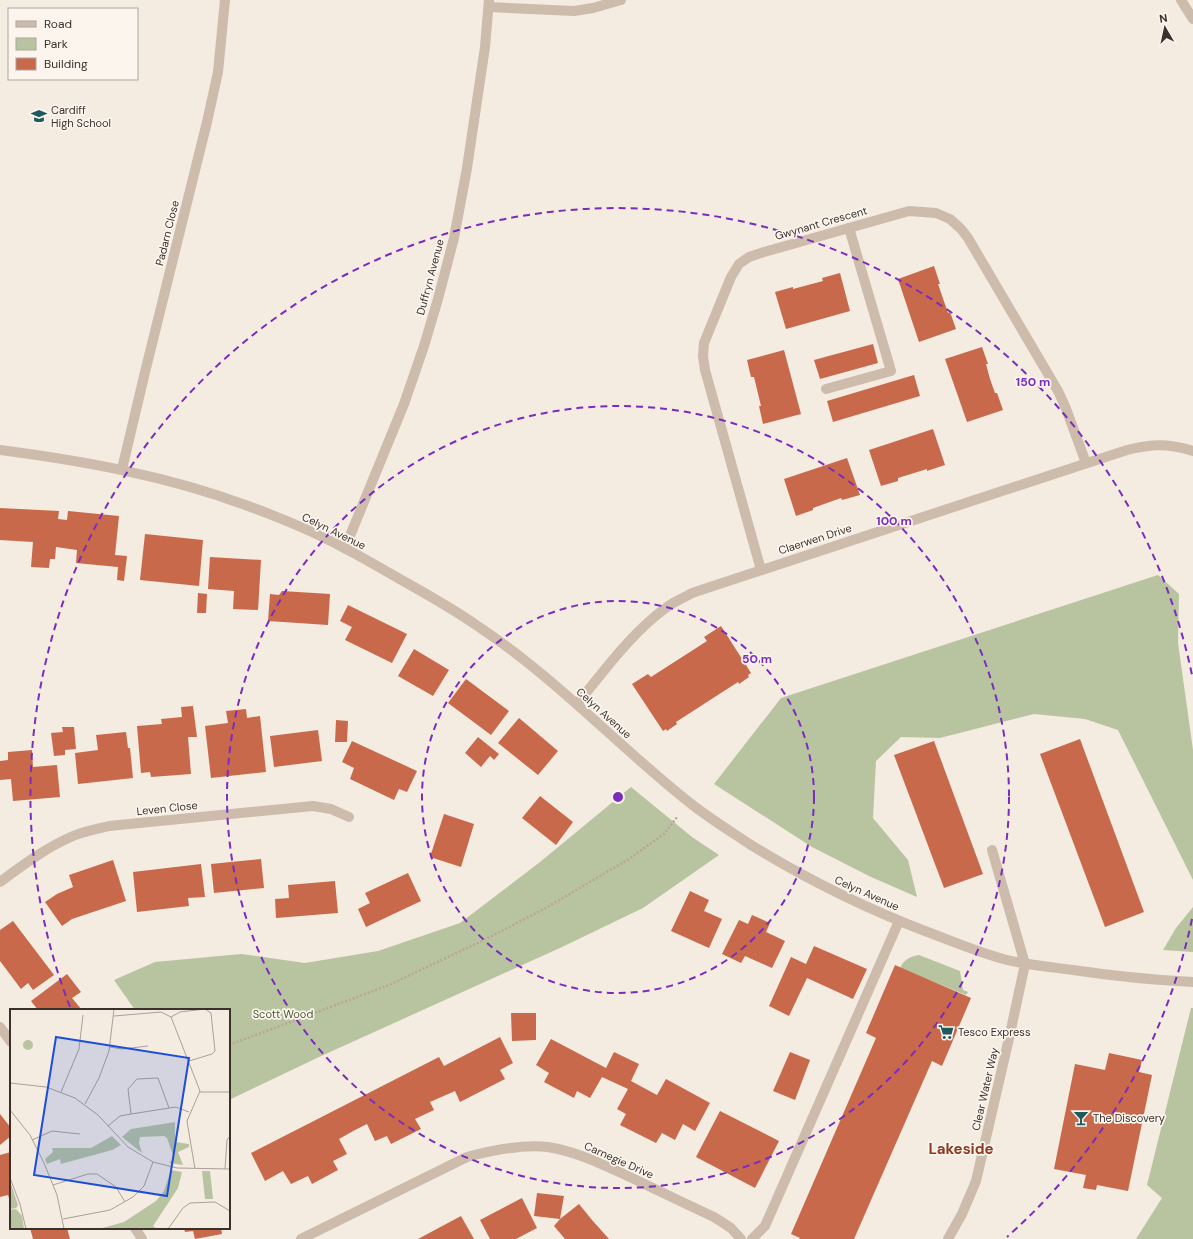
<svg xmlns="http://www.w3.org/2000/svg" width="1193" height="1239" font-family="'DM Sans',sans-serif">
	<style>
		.green { fill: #b8c4a0 }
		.building { fill: #c8694b }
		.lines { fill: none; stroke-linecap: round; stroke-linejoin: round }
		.path { stroke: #b9a596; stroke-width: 2.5; stroke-dasharray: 2 2; stroke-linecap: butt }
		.service { stroke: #cdbbac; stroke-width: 10 }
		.minor { stroke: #cdbbac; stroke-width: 10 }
		.ring { fill: none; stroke: #7b2cbf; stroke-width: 2; stroke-dasharray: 7 5 }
		.labels { text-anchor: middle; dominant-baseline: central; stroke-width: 3.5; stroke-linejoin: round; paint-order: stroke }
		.poi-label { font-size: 11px; fill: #3b302b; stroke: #fbf5ee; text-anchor: start }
		.street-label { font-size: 11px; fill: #3b302b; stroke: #fbf5ee }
		.park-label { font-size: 11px; fill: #4a5a2e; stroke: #fbf5ee }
		.district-label { font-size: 15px; font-weight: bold; fill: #8c3b22; stroke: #fbf5ee }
		.inset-road { fill: none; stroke: #aaa098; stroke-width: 1 }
		.view { fill: #1d4ed8; fill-opacity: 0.15; stroke: #1d4ed8; stroke-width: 2 }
		.inset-edge { fill: none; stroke: #3b302b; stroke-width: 2 }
		.centre { fill: #7b2cbf; stroke: #fbf5ee; stroke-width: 2 }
		.ring-label { font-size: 12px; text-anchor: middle; font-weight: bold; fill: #7b2cbf; stroke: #fbf5ee; stroke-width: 3.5; stroke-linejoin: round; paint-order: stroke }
	</style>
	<rect width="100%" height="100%" fill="#f4ebe1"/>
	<g class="green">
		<path d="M1158,575L1179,594L1178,643L1193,750V880L1118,730L1085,719L1034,714L940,738L901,737L876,761L873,818L908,860L917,897L871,877L812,847L714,784L781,698Z"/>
		<path d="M631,787L692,837L719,855L643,908L562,947L319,1057L229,1100V1010H135L114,980L155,962L241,954L305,963L378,951L460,923L540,862Z"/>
		<path d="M1193,907V952L1163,950L1176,928Z"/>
		<path d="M919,955L960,971L963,990L968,992L966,995L900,968C904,959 910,957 919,955Z"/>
		<path d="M1191,1008H1193V1239H1136L1162,1198L1147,1185Z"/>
	</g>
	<g class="building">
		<path d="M934,266L940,284H938L948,313L950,312L956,329L919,342L898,279Z"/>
		<path d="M840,273L850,311L786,329L775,292L793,287V289L823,281L822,278Z"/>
		<path d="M873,344L878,363L820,379L814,360Z"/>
		<path d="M982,347L988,364H986L990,379L995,393H997L1003,410L967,422L945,359Z"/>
		<path d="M784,350L801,414L763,424L759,406H761L754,377H751L747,360Z"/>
		<path d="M914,375L920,396L833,422L827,401Z"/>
		<path d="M933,429L945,465L927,471V469L898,478V481L881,486L869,450Z"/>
		<path d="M847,458L860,495L842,500L841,498L813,508V510L796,516L784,479Z"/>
		<path d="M0,508L59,511L58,519L67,520L68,511L119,516L115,555L127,556L124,581L117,580L118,567L76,563L77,550L56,547L55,559H50L49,568L31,567L33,542L0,540Z"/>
		<path d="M145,534L203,540L199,586L140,580Z"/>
		<path d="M210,557L261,560L258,610L233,609L234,591L208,589Z"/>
		<path d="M282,591L330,594L328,625L268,621L270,594L279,595Z"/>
		<path d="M198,593L207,594L206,613H197Z"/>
		<path d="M348,605L407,634L392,663L345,640L352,627L340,621Z"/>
		<path d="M721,626L751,673L748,675L749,677L739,684L738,682L676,722L677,724L667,731L666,729L663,731L632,684L648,674L651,677L707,641L704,637Z"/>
		<path d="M414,649L449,670L433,696L398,676Z"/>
		<path d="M466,679L509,711L491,735L448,703Z"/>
		<path d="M193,706L197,737H188L191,774L151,777L150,772L141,773L137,726L162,724L161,719L182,717L181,707Z"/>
		<path d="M246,709L247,718L260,716L266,772L211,778L205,726L228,723L226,711Z"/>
		<path d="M519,718L558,751L538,775L498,743Z"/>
		<path d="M336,720L348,721L347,742H335Z"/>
		<path d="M62,727H74L76,749L65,750V755L54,756L51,733L63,732Z"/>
		<path d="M318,730L322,761L274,767L270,736Z"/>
		<path d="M126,732L128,748H130L133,778L78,784L75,753L98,750L96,735Z"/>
		<path d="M478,737L499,754L494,760L490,756L481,767L465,753Z"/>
		<path d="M1080,739L1144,912L1105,927L1040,754Z"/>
		<path d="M352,741L417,771L407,792L399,789L394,800L350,779L354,768L342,762Z"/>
		<path d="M934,741L983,874L944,888L894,755Z"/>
		<path d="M32,750L33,767L57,765L60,797L13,801L11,779L0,780V761L8,760V752Z"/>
		<path d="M540,796L573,822L556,845L522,818Z"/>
		<path d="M444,814L474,824L461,867L430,857Z"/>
		<path d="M261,859L264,888L214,893L211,864Z"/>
		<path d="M113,860L126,901L72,919L62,926L45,902L57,894L73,887L69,875Z"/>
		<path d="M201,864L205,897L188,898L189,906L137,912L133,872Z"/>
		<path d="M408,873L421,901L366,927L358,909L370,903L365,893Z"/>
		<path d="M335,881L338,913L276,918L275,899L289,898L288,885Z"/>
		<path d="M690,891L709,900L704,911L722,919L709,948L671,931Z"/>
		<path d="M752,915L770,923L766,932L785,941L772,968L745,956L741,963L722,954L739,920L748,924Z"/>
		<path d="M13,921L54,975L33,990L28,983L21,989L0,961V930Z"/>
		<path d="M814,946L867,969L853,999L807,978L789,1016L769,1006L791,957L806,964Z"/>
		<path d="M895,965L971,998L942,1066L932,1061L854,1239H799L800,1238L791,1234L876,1038L866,1033Z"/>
		<path d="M67,974L81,992L72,998L82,1010H38L31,1001Z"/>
		<path d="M511,1013H536V1040L512,1041Z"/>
		<path d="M500,1037L513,1063L500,1070L505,1079L460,1102L455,1091L430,1102L434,1110L415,1119L421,1129L391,1144L387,1136L375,1141L367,1124L355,1130L339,1139L347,1154L333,1161L338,1170L312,1184L308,1176L291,1184L283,1171L265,1181L251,1153L439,1057L444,1066Z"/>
		<path d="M551,1039L606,1068L614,1052L639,1064L631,1081L657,1095L666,1079L710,1103L695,1131L683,1124L675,1140L662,1133L656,1143L620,1125L626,1114L617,1109L628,1089L602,1077L590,1098L577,1091L574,1098L544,1082L549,1073L536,1065Z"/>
		<path d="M790,1052L810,1060L795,1100L773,1091Z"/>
		<path d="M1109,1053L1142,1060L1139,1072L1152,1075L1128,1191L1097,1185L1096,1190L1083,1188L1086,1175L1054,1169L1075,1064L1105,1070Z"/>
		<path d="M720,1111L779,1141L755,1188L696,1157Z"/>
		<path d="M0,1114L11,1128V1136L0,1145Z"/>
		<path d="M11,1152V1204L8,1195L0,1197V1155Z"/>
		<path d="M537,1193L564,1196L560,1219L534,1216Z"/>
		<path d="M522,1198L537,1228L516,1239H490L480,1220Z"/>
		<path d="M579,1204L592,1220L609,1239H565L554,1226L560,1219Z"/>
		<path d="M461,1216L474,1239H418Z"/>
		<path d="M30,1228H67L70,1239H33Z"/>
		<path d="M184,1228H221L222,1234L195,1239L193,1231L185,1232Z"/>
	</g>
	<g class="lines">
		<path class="path" d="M229,1045L389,985L486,939L544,909L629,859L664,834L677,817"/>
		<g class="service">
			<path d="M826,389L891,371L849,228"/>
			<path d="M992,850L1025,964"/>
			<path d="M752,1239L765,1226L899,921"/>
		</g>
		<g class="minor">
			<path d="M1181,0L1193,19"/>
			<path d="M489,7L574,11L593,8L621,0"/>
			<path d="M0,450C84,461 168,476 248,506C281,518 315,532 346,549C366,559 385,571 405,582C430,596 455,610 479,627C556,678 618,746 690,803C709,818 730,831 751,845C808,880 862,907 925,931C952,941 979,953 1007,960C1029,965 1051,967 1073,970C1113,976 1153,980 1193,982"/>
			<path d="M122,469L146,368L207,122L218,72L225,0"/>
			<path d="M345,548L404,404L424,346L438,299L454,238L467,168L485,47L489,0"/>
			<path d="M761,570L705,370L703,356L704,343L731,277L739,264L749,257L764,252L909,211L936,213L950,219L961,229L968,238L1058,391L1065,406L1086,463"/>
			<path d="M577,704C605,670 631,633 667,607C675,601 684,598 692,593L1127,450C1151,444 1168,443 1193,451"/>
			<path d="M0,882C23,865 47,847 73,836C85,831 97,829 109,826L313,806L331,809L349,817"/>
			<path d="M0,1027L11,1042"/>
			<path d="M135,1228L142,1239"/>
			<path d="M301,1239L467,1157C493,1150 521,1144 548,1147C579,1152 606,1166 634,1179C661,1192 688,1205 714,1217L731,1228L741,1239"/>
			<path d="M948,1239L962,1214L976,1181L1010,1034L1025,964"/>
		</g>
	</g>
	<g class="ring">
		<circle cx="618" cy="797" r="196"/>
		<circle cx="618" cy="797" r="391"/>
		<path d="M1192 919A587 587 0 0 1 1007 1237M70 1007A587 587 0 1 1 1192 675"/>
	</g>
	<defs>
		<symbol id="school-bare" viewBox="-9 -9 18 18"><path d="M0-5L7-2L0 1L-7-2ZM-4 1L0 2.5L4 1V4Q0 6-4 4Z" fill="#1f5a5e" stroke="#fbf5ee" stroke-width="2.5" paint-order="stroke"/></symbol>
		<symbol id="supermarket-bare" viewBox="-9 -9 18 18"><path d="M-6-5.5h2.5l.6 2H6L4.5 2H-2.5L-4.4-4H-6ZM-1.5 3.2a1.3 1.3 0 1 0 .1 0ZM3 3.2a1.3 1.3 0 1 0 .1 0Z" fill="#1f5a5e" stroke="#fbf5ee" stroke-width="2.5" paint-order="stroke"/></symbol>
		<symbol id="bar-bare" viewBox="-9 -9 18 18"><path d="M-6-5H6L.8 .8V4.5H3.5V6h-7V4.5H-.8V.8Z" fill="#1f5a5e" stroke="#fbf5ee" stroke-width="2.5" paint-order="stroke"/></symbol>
	</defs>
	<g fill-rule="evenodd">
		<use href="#school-bare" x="28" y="105" width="22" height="22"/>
		<use href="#supermarket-bare" x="935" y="1021" width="22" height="22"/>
		<use href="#bar-bare" x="1070" y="1107" width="22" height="22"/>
	</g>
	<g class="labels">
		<g class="poi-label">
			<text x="51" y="110">Cardiff<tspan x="51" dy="13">High School</tspan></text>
			<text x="958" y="1032">Tesco Express</text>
			<text x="1093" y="1118">The Discovery</text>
		</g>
		<g class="street-label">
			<text transform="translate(821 223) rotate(-16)">Gwynant Crescent</text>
			<text transform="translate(167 233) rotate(-76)">Padarn Close</text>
			<text transform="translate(430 277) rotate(-75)">Duffryn Avenue</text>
			<text transform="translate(334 531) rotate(26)">Celyn Avenue</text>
			<text transform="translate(815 539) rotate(-18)">Claerwen Drive</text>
			<text transform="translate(604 713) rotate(42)">Celyn Avenue</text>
			<text transform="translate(167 808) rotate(-6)">Leven Close</text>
			<text transform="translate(867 893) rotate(24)">Celyn Avenue</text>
			<text transform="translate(985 1089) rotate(-77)">Clear Water Way</text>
			<text transform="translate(619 1160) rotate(24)">Carnegie Drive</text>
		</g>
		<g class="park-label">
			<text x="283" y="1014">Scott Wood</text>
		</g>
		<g class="district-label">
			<text x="961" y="1149">Lakeside</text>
		</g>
	</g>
	<g transform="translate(10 1009)">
		<rect width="220" height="220" fill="#f4ebe1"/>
		<path d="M13 36a5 5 0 1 1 10 0a5 5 0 1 1-10 0ZM165,113V133L179,135V138L168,143L173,156L159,154L164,149L157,129L154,127L130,128L129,134L132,144L112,128L121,120ZM102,127L111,136L102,141L51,155L50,150L37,155L35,150L43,143L42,139H81ZM161,161L172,163L168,179L143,217L147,220H89L114,213L146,192L154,182ZM192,162H200L203,190H195ZM0,172L8,196L6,199L0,200ZM6,200L12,207L14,220H0V201Z" fill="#b8c4a0"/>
		<path class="inset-road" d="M104,7L151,3L161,8L190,82L177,112L185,160M161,8L170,3L195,0M100,38L112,40L138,37M179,52L202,45L205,42L201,4L195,0M0,74L36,78L65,89L88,106L118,138L143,153L167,159L220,160M51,83L69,40L73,6M190,83H220M75,95L89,69L99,42L104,0M0,101L20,126L34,154L47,186L54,220M121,105L118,80L127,70L148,69L159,99M98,117L110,107L121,105L166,98L179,103M22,131L42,122L70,125M215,160L217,131L220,127M0,169L10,195L16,220M43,176L78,165H87L106,178L115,193M53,210L100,201L123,188L134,177L143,153M158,220L173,199L180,194L205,193L220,202"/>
		<path class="view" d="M46,28L179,49L157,187L24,166Z"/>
		<rect width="220" height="220" class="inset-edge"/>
	</g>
	<circle cx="618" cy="797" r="6" class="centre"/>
	<g class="ring-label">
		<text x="1033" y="386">150 m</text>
		<text x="894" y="525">100 m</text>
		<text x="757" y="663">50 m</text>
	</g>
	<rect x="8" y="8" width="130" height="72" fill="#fbf5ee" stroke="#aea6a0"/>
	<rect x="16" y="21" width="20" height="6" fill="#cdbbac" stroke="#aea6a0"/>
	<text x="44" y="28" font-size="12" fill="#3b302b">Road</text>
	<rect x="16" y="38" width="20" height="12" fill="#b8c4a0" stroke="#aea6a0"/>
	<text x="44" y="48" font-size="12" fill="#3b302b">Park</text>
	<rect x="16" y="58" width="20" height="12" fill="#c8694b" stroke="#aea6a0"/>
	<text x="44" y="68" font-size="12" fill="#3b302b">Building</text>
	<g transform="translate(1165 28) rotate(351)" stroke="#fbf5ee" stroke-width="3" paint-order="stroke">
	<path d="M0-3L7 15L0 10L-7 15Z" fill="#3b302b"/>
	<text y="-6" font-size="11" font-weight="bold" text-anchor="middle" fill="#3b302b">N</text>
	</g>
</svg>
